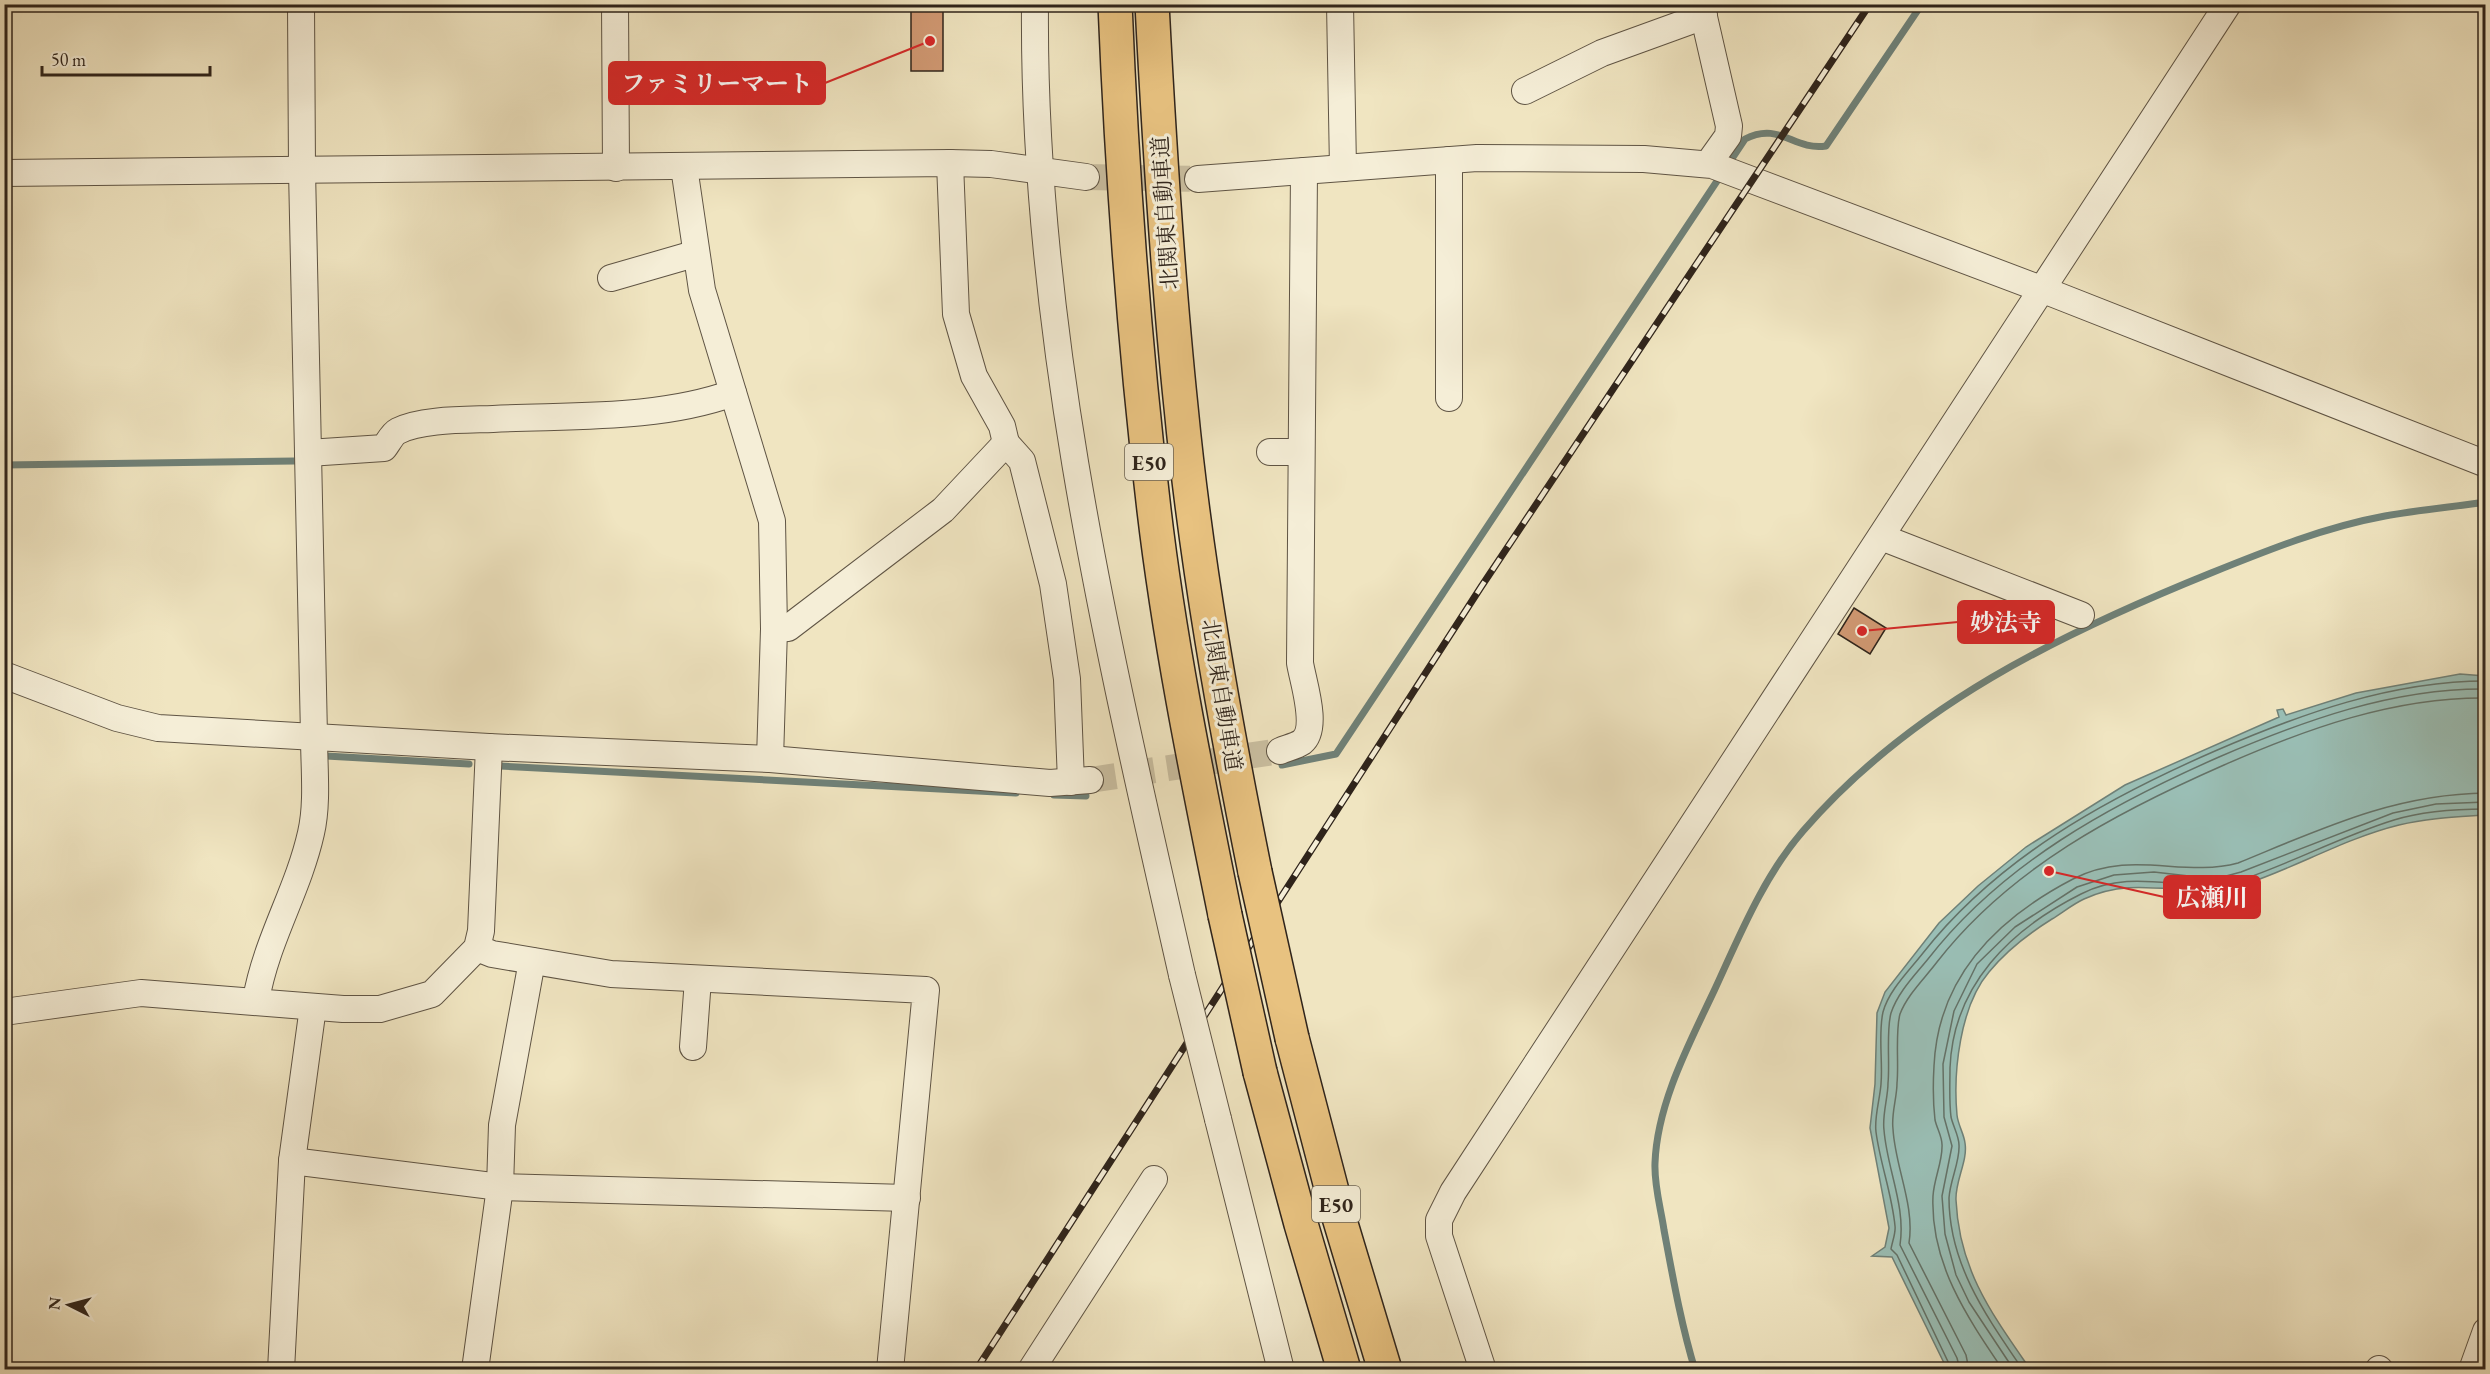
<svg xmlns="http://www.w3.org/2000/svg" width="2490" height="1374" font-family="'EB Garamond','Noto Serif JP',serif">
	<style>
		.water { fill: #9abfb6; stroke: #6f8178; stroke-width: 1.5 }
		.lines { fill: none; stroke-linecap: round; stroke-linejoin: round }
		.shore { stroke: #647268; stroke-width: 1.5 }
		.stream { stroke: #6f8178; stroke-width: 7 }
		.building { fill: #d19973; stroke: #2f241b; stroke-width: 1.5 }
		.minor-tunnel { stroke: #c9bea0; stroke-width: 26; stroke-dasharray: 26 13; stroke-linecap: butt }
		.minor-casing { stroke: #5f5444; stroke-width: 28 }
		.highway-casing { stroke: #2f241b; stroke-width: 36 }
		.minor { stroke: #f5eed7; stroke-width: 26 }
		.highway { stroke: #e8c280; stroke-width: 33 }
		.rail-casing { stroke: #2f241b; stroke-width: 7 }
		.rail { stroke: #f5eed7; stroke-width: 4.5; stroke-dasharray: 14; stroke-linecap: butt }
		.minor-bridge-casing { stroke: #5f5444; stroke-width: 28; stroke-linecap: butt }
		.highway-bridge-casing { stroke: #2f241b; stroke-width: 36; stroke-linecap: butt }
		.minor-bridge { stroke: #f5eed7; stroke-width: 26 }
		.highway-bridge { stroke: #e8c280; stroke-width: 33 }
		.labels { text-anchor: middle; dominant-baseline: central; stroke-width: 6; stroke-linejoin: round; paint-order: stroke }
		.shield { fill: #f5eed7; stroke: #6a6153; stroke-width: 1.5 }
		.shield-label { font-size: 21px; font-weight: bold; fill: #2f241b }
		.street-label { font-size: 22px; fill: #2f241b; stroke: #f5eed7 }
		.leader { fill: none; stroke: #d62828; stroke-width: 2 }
		.callout-dot { fill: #d62828; stroke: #f5eed7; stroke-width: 2 }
		.callout { fill: #d62828; stroke: #d62828; stroke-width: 2 }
		.callout-label { font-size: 24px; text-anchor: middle; font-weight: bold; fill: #fff }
	</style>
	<rect width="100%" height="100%" fill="#f0e5c1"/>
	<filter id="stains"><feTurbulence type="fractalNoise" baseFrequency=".00333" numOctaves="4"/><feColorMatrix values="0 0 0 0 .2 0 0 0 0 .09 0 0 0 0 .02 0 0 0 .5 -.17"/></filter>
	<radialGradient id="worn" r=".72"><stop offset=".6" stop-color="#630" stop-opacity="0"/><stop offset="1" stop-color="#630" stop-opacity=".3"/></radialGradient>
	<path class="water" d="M2460,674L2485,676V815C2456,817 2428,818 2399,825C2346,838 2297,867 2246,884C2191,903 2141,872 2084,899C2073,904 2062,913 2052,919C2028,934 2007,950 1989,972C1960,1006 1953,1072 1957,1115C1958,1125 1964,1134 1965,1143C1968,1161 1955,1181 1956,1200C1959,1270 1992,1314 2030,1369H1947L1892,1257L1872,1256L1885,1247L1889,1228L1870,1128L1875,1084L1877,1013L1885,992L1939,923L1978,886L2026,847L2125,785L2279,717L2277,710L2283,709L2286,715L2356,693Z"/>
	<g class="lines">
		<g class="shore">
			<path d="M1952,1370L1897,1255L1891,1249C1892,1242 1896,1233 1895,1226C1892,1194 1880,1163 1876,1132C1874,1117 1880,1099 1881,1084C1883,1062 1878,1034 1883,1012C1889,990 1909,971 1923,953C1998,858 2105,799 2215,751C2301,714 2391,681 2486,681"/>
			<path d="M1960,1370L1957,1358L1900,1245C1906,1206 1887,1169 1884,1130C1882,1115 1888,1098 1888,1083C1890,1063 1886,1031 1891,1013C1898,992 1915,975 1928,959C2003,863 2110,805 2219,757C2303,721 2393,688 2486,689"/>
			<path d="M1969,1370L1966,1355L1909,1243C1915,1205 1895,1167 1893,1129C1891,1114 1897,1098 1897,1083C1899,1064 1895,1032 1900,1014C1907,995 1925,978 1937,962C2010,868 2117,812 2224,765C2306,729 2394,697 2486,698"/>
			<path d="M2003,1370C1967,1317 1930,1263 1933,1196C1934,1179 1942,1163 1942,1147C1943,1138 1937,1129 1935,1120C1933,1103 1933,1083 1934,1066C1938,976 1998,918 2073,879C2132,849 2182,878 2238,863C2321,829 2394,794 2486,793"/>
			<path d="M2014,1370L1969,1302L1956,1275L1945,1234L1942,1196L1952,1146L1944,1117L1943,1064L1954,1011L1977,964L2015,927L2077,887L2114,875L2154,872L2215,879L2241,872L2393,813L2436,804L2486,802"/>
			<path d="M2023,1370C1987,1317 1949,1265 1949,1198C1950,1180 1960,1162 1959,1145C1959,1136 1953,1126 1951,1117C1949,1101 1950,1084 1950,1068C1953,985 2011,929 2081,894C2138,865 2189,897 2244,879C2294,862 2342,836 2394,820C2423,811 2455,809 2486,809"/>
		</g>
		<g class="stream">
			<path d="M4,465L295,461"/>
			<path d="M326,756L469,764"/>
			<path d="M1282,765L1336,754L1745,139C1780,121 1793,151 1826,146L1922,4"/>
			<path d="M500,766L1016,793"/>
			<path d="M1054,795L1086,796"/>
			<path d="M1695,1370C1681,1324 1673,1278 1664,1230C1661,1209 1654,1186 1655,1163C1657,1104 1689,1044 1714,991C1739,937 1763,877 1803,831C1911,706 2060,634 2211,573C2268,550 2325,527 2385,516C2418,510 2452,507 2486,502"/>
		</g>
	</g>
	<g class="building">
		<rect x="911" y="9" width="32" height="62"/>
		<path d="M1854,608L1886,628L1870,654L1838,634Z"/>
	</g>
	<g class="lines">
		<g class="minor-tunnel">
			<path d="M1086,177L1198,179"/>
			<path d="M1090,780L1280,751"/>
		</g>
		<defs>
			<g id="minor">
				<path d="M615,4L616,168"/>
				<path d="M1035,4C1032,334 1110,656 1182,975"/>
				<path d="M1340,4L1343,168"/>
				<path d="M1701,4L1729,126L1728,136L1708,164"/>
				<path d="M1525,91L1602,53L1704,16"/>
				<path d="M1449,160V398"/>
				<path d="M950,163L956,314L974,376L1002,426L1006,443"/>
				<path d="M684,167L702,290L772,521L774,629L770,759"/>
				<path d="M4,173L950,163L991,164L1086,177"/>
				<path d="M1198,179L1477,158L1644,159L1712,165L2041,289L2486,464"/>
				<path d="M611,278L694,254"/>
				<path d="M1270,452H1300"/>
				<path d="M308,453L384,448C388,443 392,434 398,431C421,419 466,420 493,419C572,415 657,420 733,393"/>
				<path d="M1881,537L2081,615"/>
				<path d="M774,629L788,628L943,510L1006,443L1022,461L1053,584L1067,679L1071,782"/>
				<path d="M4,675L117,718L158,728L489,747L770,759L1050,783L1090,780"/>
				<path d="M1280,751C1287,748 1296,746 1302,742C1319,728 1303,682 1300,663L1304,171"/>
				<path d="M477,948L492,954L611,974L926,990L890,1370"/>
				<path d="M256,1000C266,941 298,891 311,833C318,803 314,767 314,736L302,170L301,4"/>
				<path d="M4,1012L141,993L343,1009H380L432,994L477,948L481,931L489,747"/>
				<path d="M693,1047L698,979"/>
				<path d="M1218,1119L1281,1370"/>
				<path d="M292,1161L500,1187L907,1198"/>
				<path d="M2379,1369L2380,1370"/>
				<path d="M281,1370L292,1161L313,1007"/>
				<path d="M475,1370L500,1187L502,1125L532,961"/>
				<path d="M1031,1370L1154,1179"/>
				<path d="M1483,1370L1439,1236V1220L1453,1192L2228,4"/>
				<path d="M2472,1370L2486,1331"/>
			</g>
			<g id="highway">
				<path d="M1115,4C1122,174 1134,342 1154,510C1170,646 1198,781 1225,915"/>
				<path d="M1152,4C1159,139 1167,273 1181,407C1196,563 1224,718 1255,872"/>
				<path d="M1292,1038L1338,1214L1385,1370"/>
				<path d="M1260,1072L1301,1224L1344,1370"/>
			</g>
		</defs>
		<use href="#minor" class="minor-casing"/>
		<use href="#highway" class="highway-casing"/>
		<use href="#minor" class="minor"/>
		<use href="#highway" class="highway"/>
		<defs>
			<path id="rail" d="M976,1370L1481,587L1870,4"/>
		</defs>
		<use href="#rail" class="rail-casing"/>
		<use href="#rail" class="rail"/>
		<defs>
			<path id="minor-bridge" d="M1182,975L1218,1119"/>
			<g id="highway-bridge">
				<path d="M1255,872L1292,1038"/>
				<path d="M1225,915L1260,1072"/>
			</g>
		</defs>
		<use href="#minor-bridge" class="minor-bridge-casing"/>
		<use href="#highway-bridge" class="highway-bridge-casing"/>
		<use href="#minor-bridge" class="minor-bridge"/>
		<use href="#highway-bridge" class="highway-bridge"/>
	</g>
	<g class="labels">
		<g class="shield">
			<rect x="1125" y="444" width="48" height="36" rx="4.5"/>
			<rect x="1312" y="1186" width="48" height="36" rx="4.5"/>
		</g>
		<g class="shield-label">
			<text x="1149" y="462">E50</text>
			<text x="1336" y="1204">E50</text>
		</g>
		<g class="street-label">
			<text transform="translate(1165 213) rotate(-94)">北関東自動車道</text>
			<text transform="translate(1222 695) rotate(81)">北関東自動車道</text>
		</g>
	</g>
	<path class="leader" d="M930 41L825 83M1862 631L1958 622M2049 871L2164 897"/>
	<g class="callout-dot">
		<circle cx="930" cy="41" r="6"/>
		<circle cx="1862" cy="631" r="6"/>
		<circle cx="2049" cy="871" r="6"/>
	</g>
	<g class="callout">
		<rect x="609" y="62" width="216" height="42" rx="6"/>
		<rect x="1958" y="601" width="96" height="42" rx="6"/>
		<rect x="2164" y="876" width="96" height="42" rx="6"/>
	</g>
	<g class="callout-label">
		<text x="717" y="92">ファミリーマート</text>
		<text x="2006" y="631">妙法寺</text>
		<text x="2212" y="906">広瀬川</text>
	</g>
	<rect width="2490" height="1374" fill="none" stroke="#f0e5c1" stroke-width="24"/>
	<rect x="6" y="6" width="2478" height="1362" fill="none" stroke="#2f241b" stroke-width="3"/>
	<rect x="12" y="12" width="2466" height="1350" fill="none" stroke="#2f241b" stroke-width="1.5"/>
	<g transform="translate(69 1305) rotate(276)" stroke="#f5eed7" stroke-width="4.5" paint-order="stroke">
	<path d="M0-4.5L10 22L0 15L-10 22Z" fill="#2f241b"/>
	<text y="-9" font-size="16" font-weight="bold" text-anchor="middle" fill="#2f241b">N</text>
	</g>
	<path d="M42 66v9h168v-9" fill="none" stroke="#2f241b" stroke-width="3"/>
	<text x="51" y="66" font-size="18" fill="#2f241b" stroke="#f5eed7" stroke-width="4.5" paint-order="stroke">50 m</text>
	<rect width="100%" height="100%" filter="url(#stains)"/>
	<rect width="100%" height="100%" fill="url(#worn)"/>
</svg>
